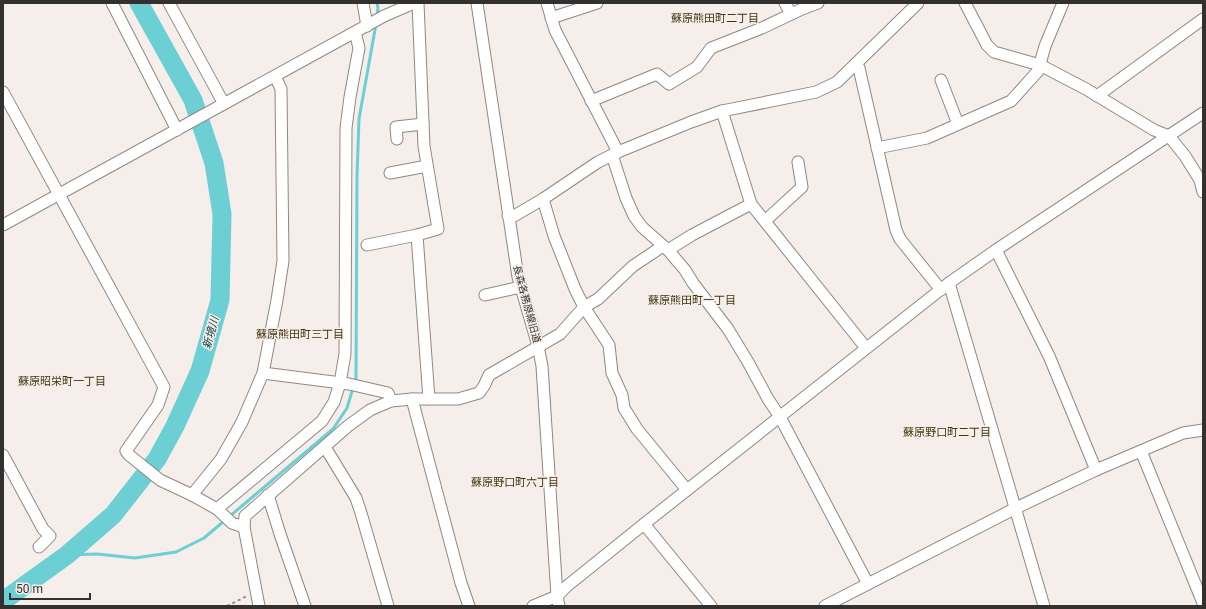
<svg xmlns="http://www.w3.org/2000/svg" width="1206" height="609" font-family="Roboto,'Noto Sans JP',sans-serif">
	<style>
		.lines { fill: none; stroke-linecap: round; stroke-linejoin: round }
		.stream { stroke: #6bcfd4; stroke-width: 3 }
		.river { stroke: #6bcfd4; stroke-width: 19 }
		.minor-casing { stroke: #8e8884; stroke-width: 13 }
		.path { stroke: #928e8b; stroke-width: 2; stroke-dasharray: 3 3; stroke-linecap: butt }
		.minor { stroke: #fff; stroke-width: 11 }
		.labels { text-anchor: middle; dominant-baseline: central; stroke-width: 3; stroke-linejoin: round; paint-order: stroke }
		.street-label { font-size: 10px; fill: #33312f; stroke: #f5eeea }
		.neighbourhood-label { font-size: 11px; fill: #41370d; stroke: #f5eeea }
		.water-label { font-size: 11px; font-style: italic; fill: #114143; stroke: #f5eeea }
	</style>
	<rect width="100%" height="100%" fill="#f5eeea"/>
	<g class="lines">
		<g class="stream">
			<path d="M377,3L378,8L377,17"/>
			<path d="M67,555L97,554L135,558L176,552L204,538L333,429L347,408L356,378L357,176L359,119L376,24"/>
		</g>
		<path class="river" d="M3,601L67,555L113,515L157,459L175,426L200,371L220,300L222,214L214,163L193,100L139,3"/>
		<defs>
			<g id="minor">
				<path d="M112,3L177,130"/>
				<path d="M169,3L224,104"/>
				<path d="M363,3L367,26"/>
				<path d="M418,3L424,146L438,229L417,235L429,399"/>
				<path d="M477,3L518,277L538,346L542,366L557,596L559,606"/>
				<path d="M547,3L555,30L618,152"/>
				<path d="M785,3L791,14"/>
				<path d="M965,3L987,45L994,52L1040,65L1086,89L1154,130L1169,136L1185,156L1200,180L1203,192"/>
				<path d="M551,18L597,3"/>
				<path d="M856,65L859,68L896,230L900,239L941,290"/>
				<path d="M941,80L958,124"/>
				<path d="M3,92L164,387L158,405L126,451L129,455L160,480L192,495L217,509L232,523L244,527"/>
				<path d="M1097,96L1203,19"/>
				<path d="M591,101L657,74L669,84L697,67L711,48L762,28L802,9L818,3"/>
				<path d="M722,111L751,204L866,348"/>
				<path d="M397,139L396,127L423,124"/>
				<path d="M877,148L927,138L1011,101L1038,71L1045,46L1063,3"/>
				<path d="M612,155L626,198L634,216L642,227L668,250L685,270L693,283L728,329L748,362L768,399L780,417L868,584"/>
				<path d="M390,173L427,166"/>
				<path d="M543,199L554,236L575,289L584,307L609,345L612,373L622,395L624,408L637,429L687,490"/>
				<path d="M508,216H514L543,199L598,162L618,152L691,122L722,111L816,92L837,82L918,3"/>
				<path d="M765,221L802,187L798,162"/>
				<path d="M3,225L384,16L414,3"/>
				<path d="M367,245L417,235"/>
				<path d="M668,250L692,235L751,204"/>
				<path d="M996,250L1049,356L1096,470"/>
				<path d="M949,283L1044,606"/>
				<path d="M485,295L521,287"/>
				<path d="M263,373L349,384L388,393L391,401"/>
				<path d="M412,399L461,583L469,606"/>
				<path d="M325,447L356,498L361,513L388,606"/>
				<path d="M1141,451L1203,603"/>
				<path d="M3,455L43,529L50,536L39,547"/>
				<path d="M192,495L221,459L242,422L263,373L277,300L283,261L281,89L275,76"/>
				<path d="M268,495L280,534L305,606"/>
				<path d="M217,509L322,421L334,402L340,383L345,354L346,128L350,97L359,48L355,32"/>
				<path d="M644,524L711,606"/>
				<path d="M259,606L244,527L245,516L348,426L370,410L391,401L412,399H458L479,393L484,386L489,375L560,334L584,307L598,299L633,266L663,246"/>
				<path d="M533,606L557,596L567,586L644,524L949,283L996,250L1203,113"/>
				<path d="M825,606L1016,508L1096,470L1183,433L1203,430"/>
			</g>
		</defs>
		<use href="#minor" class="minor-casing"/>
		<path class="path" d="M227,606L247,596"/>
		<use href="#minor" class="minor"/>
	</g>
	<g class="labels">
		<g class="street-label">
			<text transform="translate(527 304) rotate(75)">長森各務原線旧道</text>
		</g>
		<g class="neighbourhood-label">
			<text x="715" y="18">蘇原熊田町二丁目</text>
			<text x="692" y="300">蘇原熊田町一丁目</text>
			<text x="300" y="334">蘇原熊田町三丁目</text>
			<text x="62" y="381">蘇原昭栄町一丁目</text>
			<text x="947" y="432">蘇原野口町二丁目</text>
			<text x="515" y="482">蘇原野口町六丁目</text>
		</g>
		<g class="water-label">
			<text transform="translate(211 333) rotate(-75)">新境川</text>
		</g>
	</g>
	<rect width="1206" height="609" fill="none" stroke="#33312f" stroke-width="8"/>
	<path d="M10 593v6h80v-6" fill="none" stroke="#33312f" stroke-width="2"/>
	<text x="16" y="593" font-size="12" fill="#33312f" stroke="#f5eeea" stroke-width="3" paint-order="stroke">50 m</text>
</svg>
